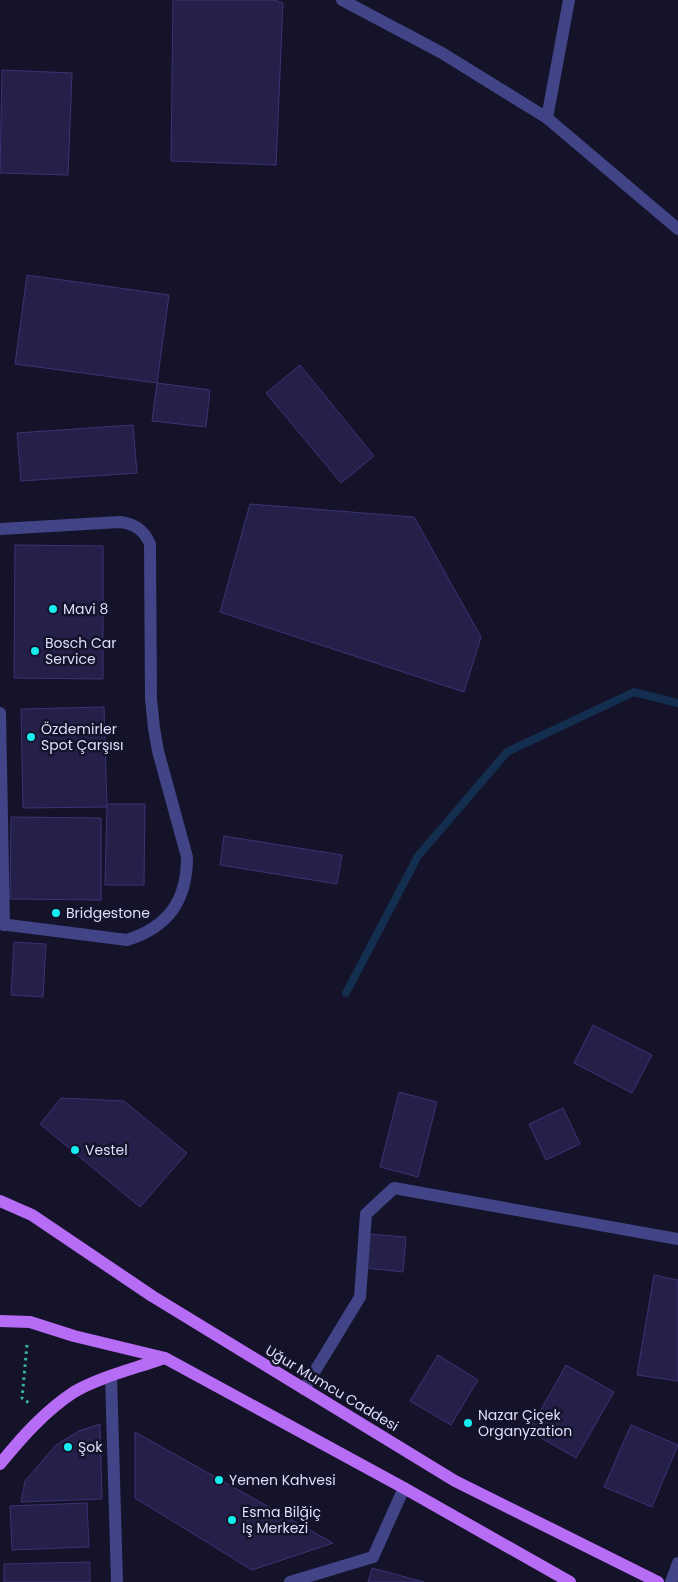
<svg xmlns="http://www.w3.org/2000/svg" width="678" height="1582" font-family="Poppins,sans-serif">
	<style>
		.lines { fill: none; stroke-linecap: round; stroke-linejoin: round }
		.stream { stroke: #132e4e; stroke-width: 8 }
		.building { fill: #25204a; stroke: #3b3374 }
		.path { stroke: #39b6a4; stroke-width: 3; stroke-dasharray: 2.5 4; stroke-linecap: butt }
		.minor { stroke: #414486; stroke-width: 12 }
		.major { stroke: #b76cf6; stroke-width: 12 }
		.poi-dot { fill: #16edf0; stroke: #15132a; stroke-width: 2 }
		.labels { text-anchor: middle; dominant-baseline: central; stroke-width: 5; stroke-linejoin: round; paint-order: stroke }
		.poi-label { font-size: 14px; fill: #dfdefd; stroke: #15132a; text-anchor: start }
		.street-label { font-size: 14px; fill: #dfdefd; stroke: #15132a }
	</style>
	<rect width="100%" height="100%" fill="#15132a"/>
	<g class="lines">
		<path class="stream" d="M346,993L418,856L507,752L634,692L678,703"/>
	</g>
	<g class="building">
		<path d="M173,0H274L283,3L276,165L171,161Z"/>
		<path d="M2,70L72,73L68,175L0,173Z"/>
		<path d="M27,275L169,295L157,383L15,364Z"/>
		<path d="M300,365L374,456L341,483L266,393Z"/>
		<path d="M157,383L210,390L206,427L152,421Z"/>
		<path d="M133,425L137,473L21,481L17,433Z"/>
		<path d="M250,504L414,517L481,637L464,692L220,612Z"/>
		<path d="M15,545L103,546V679L14,678Z"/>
		<path d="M104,707L107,807L23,808L21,709Z"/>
		<path d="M107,804H145L144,885H105Z"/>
		<path d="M11,817L101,818V900L10,899Z"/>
		<path d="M224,836L342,855L337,884L220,865Z"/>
		<path d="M14,942L46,944L43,997L11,995Z"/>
		<path d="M593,1025L652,1055L632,1093L574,1063Z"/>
		<path d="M399,1092L437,1102L418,1177L380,1167Z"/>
		<path d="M61,1098L124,1101L187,1153L140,1207L40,1124Z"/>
		<path d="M563,1108L580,1144L546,1160L529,1124Z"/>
		<path d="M369,1234L406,1237L403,1272L366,1268Z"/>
		<path d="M654,1275L678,1280V1381L637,1375Z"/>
		<path d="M438,1355L478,1380L451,1425L410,1401Z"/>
		<path d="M566,1365L614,1392L576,1458L529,1431Z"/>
		<path d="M100,1424L102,1499L21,1502L25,1481L56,1445L79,1431Z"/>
		<path d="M631,1425L678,1445L652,1507L604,1487Z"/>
		<path d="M135,1432L333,1543L252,1570L135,1498Z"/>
		<path d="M87,1503L89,1547L12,1550L10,1506Z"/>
		<path d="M90,1562V1582H4V1564Z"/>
		<path d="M372,1568L424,1582H368Z"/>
	</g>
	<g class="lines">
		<path class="path" d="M27,1345L22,1398L29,1403"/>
		<g class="minor">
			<path d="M342,0L442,53L547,118L678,229"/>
			<path d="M547,118L569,0"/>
			<path d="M0,529L120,522C135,524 144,530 150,544L151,699L154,728L158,751L187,857C187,901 168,927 127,940L0,924"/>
			<path d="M0,713L4,925"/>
			<path d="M111,1376L117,1582"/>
			<path d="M304,1389L360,1297L366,1214L394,1188L678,1239"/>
			<path d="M290,1582L373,1557L404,1488"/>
			<path d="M671,1582L678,1563"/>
		</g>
		<g class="major">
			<path d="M0,1201L32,1215L152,1296L455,1481L658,1582"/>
			<path d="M0,1321L30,1322L74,1336L165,1358L404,1488L570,1582"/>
			<path d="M0,1464C22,1437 45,1411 74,1392C99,1377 137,1368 164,1358"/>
		</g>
	</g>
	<g class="poi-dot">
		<circle cx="53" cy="609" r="5"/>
		<circle cx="35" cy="651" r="5"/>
		<circle cx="31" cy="737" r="5"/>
		<circle cx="56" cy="913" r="5"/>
		<circle cx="75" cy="1150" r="5"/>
		<circle cx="468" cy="1423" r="5"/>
		<circle cx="68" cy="1447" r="5"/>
		<circle cx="219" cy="1480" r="5"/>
		<circle cx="232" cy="1520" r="5"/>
	</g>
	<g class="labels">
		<g class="poi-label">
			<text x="63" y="609">Mavi 8</text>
			<text x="45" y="643">Bosch Car<tspan x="45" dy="16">Service</tspan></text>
			<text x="41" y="729">Özdemirler<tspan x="41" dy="16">Spot Çarşısı</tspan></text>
			<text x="66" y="913">Bridgestone</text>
			<text x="85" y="1150">Vestel</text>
			<text x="478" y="1415">Nazar Çiçek<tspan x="478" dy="16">Organyzation</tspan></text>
			<text x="78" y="1447">Şok</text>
			<text x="229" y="1480">Yemen Kahvesi</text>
			<text x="242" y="1512">Esma Bilğiç<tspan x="242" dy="16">Iş Merkezi</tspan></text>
		</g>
		<g class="street-label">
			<text transform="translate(332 1388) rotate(31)">Uğur Mumcu Caddesi</text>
		</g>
	</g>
</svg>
